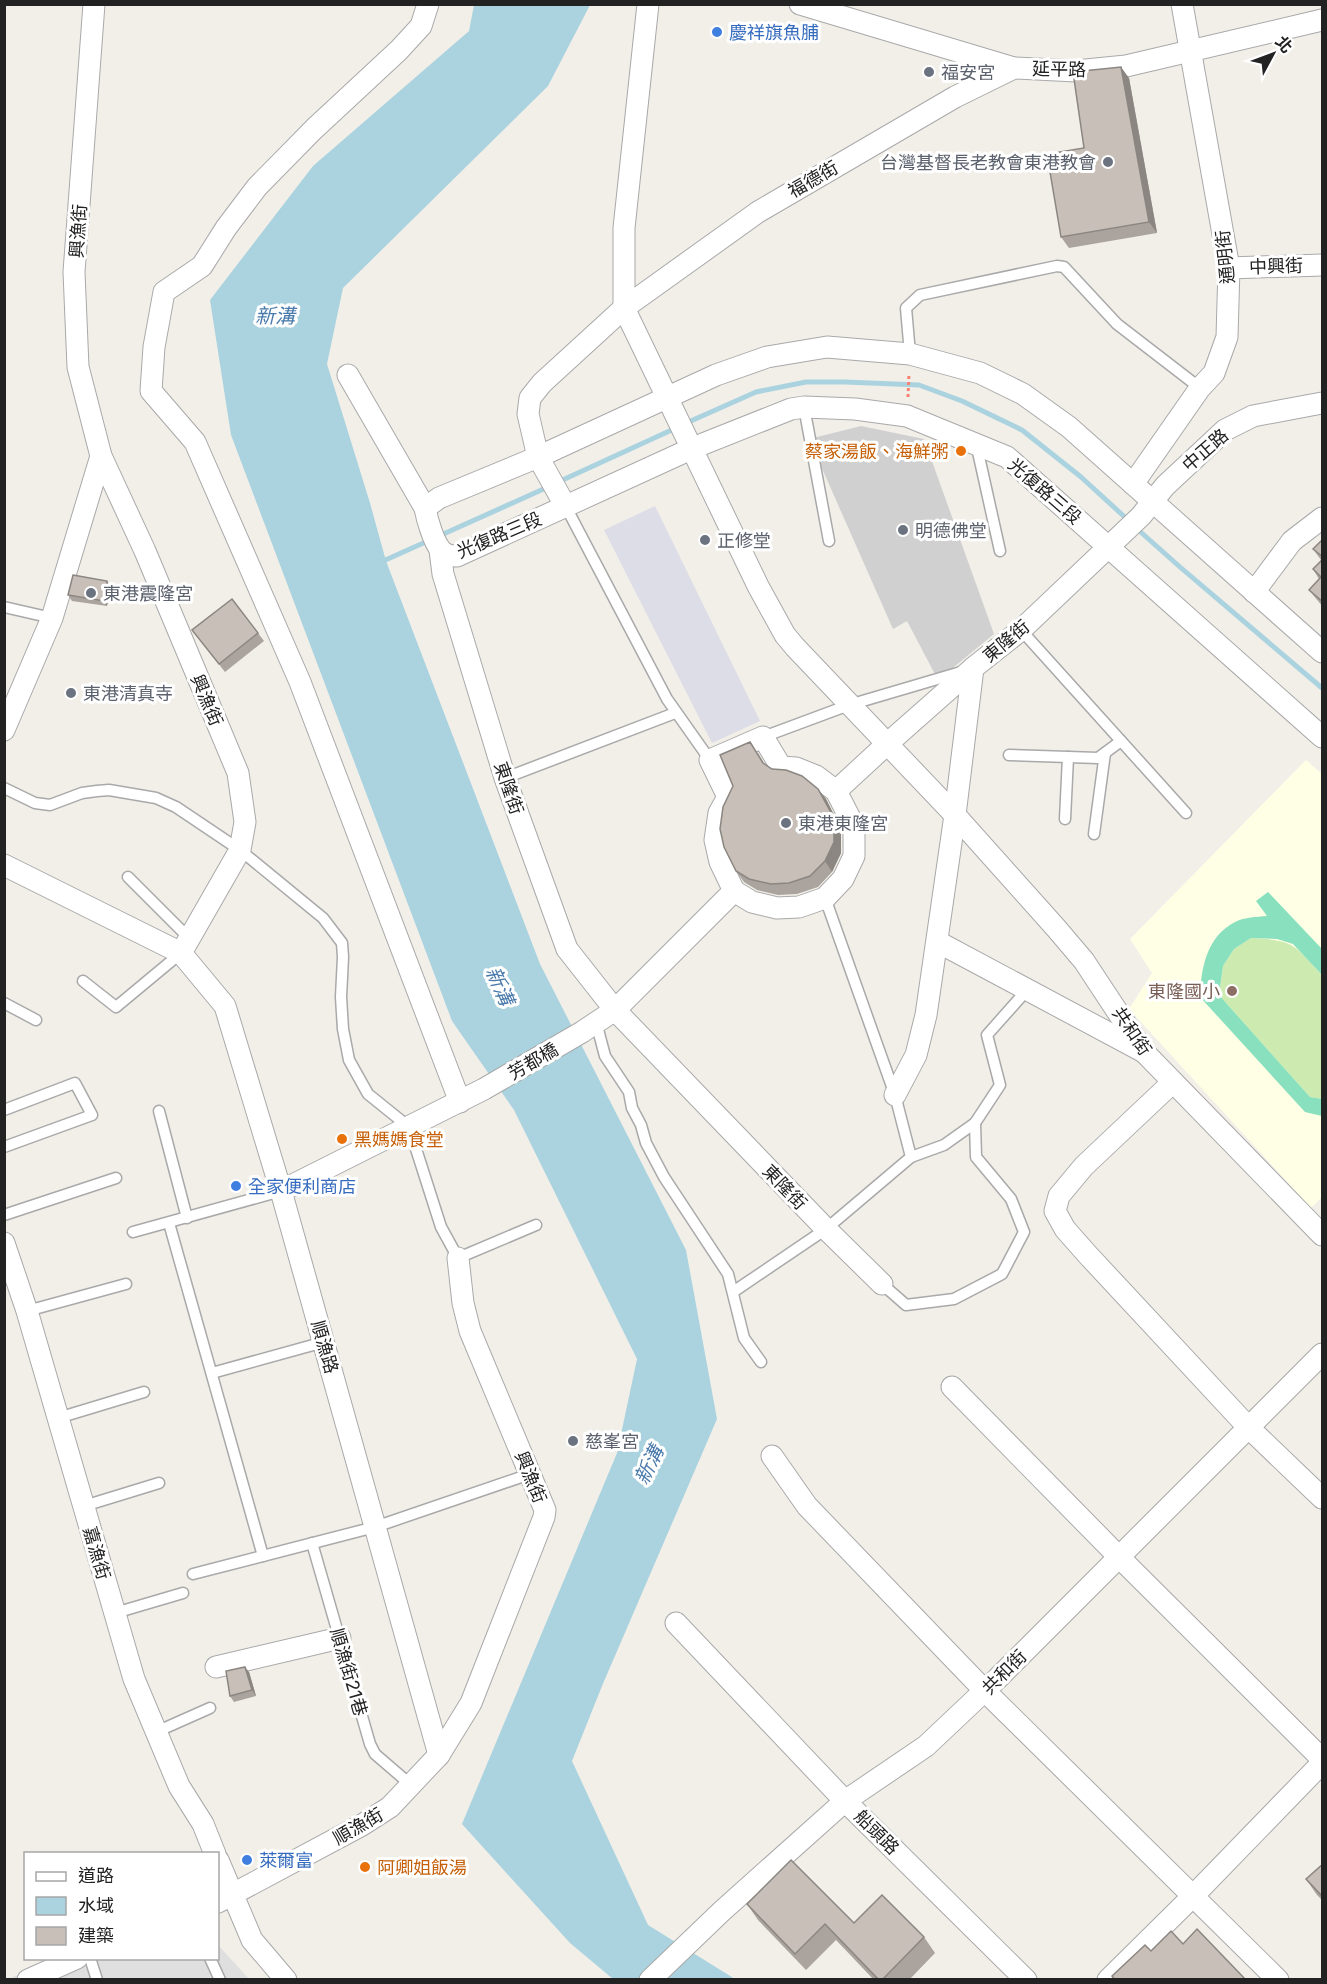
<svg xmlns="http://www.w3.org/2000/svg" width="1327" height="1984" font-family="Inter,'Noto Sans TC',sans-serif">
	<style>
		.residential { fill: #e0dfdf }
		.education { fill: #ffffe5 }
		.religious { fill: #d0d0d0 }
		.grass { fill: #cdebb0 }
		.pitch { fill: #88e0be }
		.plaza { fill: #dddde8 }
		.water { fill: #aad3df }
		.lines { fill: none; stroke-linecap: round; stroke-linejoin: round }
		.stream { stroke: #aad3df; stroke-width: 5 }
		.service-casing { stroke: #a9a9a9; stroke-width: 13 }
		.minor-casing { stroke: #a9a9a9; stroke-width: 23 }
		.path { stroke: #fa8072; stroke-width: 3; stroke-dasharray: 3 3; stroke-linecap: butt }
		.service { stroke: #fff; stroke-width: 10 }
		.minor { stroke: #fff; stroke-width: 21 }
		.wall { fill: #aba49e }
		.shaded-wall { fill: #8b8681 }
		.building { fill: #c7bfb8; stroke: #8b8681; stroke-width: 1.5 }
		.shop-dot { fill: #3f7fe0; stroke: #fff; stroke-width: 2 }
		.worship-dot { fill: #6b7280; stroke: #fff; stroke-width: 2 }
		.food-dot { fill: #e8710a; stroke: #fff; stroke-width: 2 }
		.education-dot { fill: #8d6e63; stroke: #fff; stroke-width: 2 }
		.labels { text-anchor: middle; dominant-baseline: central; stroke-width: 6; stroke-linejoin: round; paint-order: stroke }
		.shop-label { font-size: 18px; fill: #366cbe; stroke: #fff; text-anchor: start }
		.street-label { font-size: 18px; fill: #222; stroke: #fff }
		.worship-label { font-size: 18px; fill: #5b616d; stroke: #fff; text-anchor: start }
		.food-label { font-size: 18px; fill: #c56008; stroke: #fff; text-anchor: start }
		.education-label { font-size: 18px; fill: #785e54; stroke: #fff; text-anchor: end }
		.water-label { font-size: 20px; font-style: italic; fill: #4a7aab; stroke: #fff }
	</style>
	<rect width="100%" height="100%" fill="#f2efe9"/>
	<path class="residential" d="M218,1945L249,1979L6,1980L55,1959L218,1958Z"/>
	<path class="education" d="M1306,760L1322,774V1197L1311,1208L1129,1009L1152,973L1130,939Z"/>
	<path class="religious" d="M861,426L924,439L994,634L938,680L907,621L893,629L809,439Z"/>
	<path class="grass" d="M1251,938C1295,940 1294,945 1322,975V1099L1310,1097L1219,995L1223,966L1234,949Z"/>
	<path class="pitch" d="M1268,892L1322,949V975L1293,944L1277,939L1251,938L1234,949L1223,966L1219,995L1310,1097L1322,1099V1116L1305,1112L1200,997C1201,969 1206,937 1235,922C1245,917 1256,917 1267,916L1256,901Z"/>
	<path class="plaza" d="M655,506L760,721L712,743L604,530Z"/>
	<path class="water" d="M474,5H590L548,86L343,288L327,364L370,503L386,561L540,964L686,1250L717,1419L602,1686L572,1761L648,1925L735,1979H613L570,1943L462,1824L617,1453L637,1359L514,1110L452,1021L231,435L210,300L313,166L469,31Z"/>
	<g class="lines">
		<g class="stream">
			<path d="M684,424L756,392L806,382H845L919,385L962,401L1022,430L1081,477L1128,520"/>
			<path d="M556,483L676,428"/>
			<path d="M1135,527L1180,567L1322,688"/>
			<path d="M439,536L548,487"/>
			<path d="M381,562L430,540"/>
		</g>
		<defs>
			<g id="service">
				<path d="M910,354L906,308L920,295L1057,266L1064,267L1117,324L1200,388"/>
				<path d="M804,407L829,541"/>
				<path d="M976,443L1000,551"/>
				<path d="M566,507L667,699L710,760"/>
				<path d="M4,607L52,618"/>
				<path d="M1021,630L1186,813"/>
				<path d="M763,737L849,705L961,672"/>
				<path d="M1009,755L1098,758L1121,741"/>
				<path d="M505,778L675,713"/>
				<path d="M4,788L35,803L50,805L82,793L97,791L109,790L156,798L176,807L240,850L323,918L342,943L343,957L341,997L343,1029L349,1060L368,1094L409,1127L441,1227L458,1258L536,1225"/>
				<path d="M1065,819L1068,757"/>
				<path d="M1094,834L1105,753"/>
				<path d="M128,877L190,939"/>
				<path d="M83,981L116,1007L181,953"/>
				<path d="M4,1003L36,1020"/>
				<path d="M596,1022L605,1056L629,1092L632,1108L641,1125L646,1143L664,1177L728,1274L744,1338L761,1362"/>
				<path d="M4,1110L75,1083L92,1115L4,1147"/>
				<path d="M159,1111L187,1218"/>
				<path d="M911,1157L944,1145L975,1123L1000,1085L987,1035L1027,990"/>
				<path d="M4,1215L116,1178"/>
				<path d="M169,1223L263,1556"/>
				<path d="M133,1232L281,1191"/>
				<path d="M882,1284L906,1305L954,1299L1002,1274L1024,1232L1011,1199L976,1157L975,1123"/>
				<path d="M733,1292L826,1229L911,1157L895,1095L825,898"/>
				<path d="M27,1311L126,1284"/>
				<path d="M212,1373L324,1342"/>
				<path d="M58,1418L144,1392"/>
				<path d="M84,1506L159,1483"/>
				<path d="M312,1543L370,1744L375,1754L411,1785"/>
				<path d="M193,1574L375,1527L530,1474"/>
				<path d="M115,1613L183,1593"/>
				<path d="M156,1732L210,1708"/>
				<path d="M90,1958L97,1980"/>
				<path d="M210,1958L220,1980"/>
			</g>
			<g id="minor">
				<path d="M94,4L74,272L78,367L101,456L145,551L238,773L245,822L240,850L181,953"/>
				<path d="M428,4L421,26L399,50L314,129L257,187L226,228L202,266L164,292L154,347L151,391L195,442L300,682L460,1102"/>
				<path d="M648,4L624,228V308L758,586L785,635L795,647L955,815L1056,928L1084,961L1144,1052L1322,1235"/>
				<path d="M800,4L1014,68L1076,71L1126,66L1322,20"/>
				<path d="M1229,268L1322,265"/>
				<path d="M348,375L425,508"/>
				<path d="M1133,484L1200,388L1214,373L1227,337L1229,268L1182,4"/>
				<path d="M566,507L538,457L528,414L530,398L542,383L624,308L758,212L955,97L1014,68"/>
				<path d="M440,550L443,574L505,778L567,949L615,1010L826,1229L882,1284"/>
				<path d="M1254,592L1292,541L1322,518"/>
				<path d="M1322,652L1069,427L1023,394L980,373L910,354L827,347L767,357L716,375L538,457L439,498L425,508C427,519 433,540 440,549C444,555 451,556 457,556L693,448L791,409L804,407L855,409L907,416L1007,457L1322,737"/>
				<path d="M4,730L52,618L101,456"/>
				<path d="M763,737L781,767L796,768L816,776L836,791L854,826V856L843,879L825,898L799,907L777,908L752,902L734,891L720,862L715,840L719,813L728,797L710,760Z"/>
				<path d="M836,791L887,744L973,668L1021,630L1141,516L1165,486L1225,430L1253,416L1322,403"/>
				<path d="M4,865L181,953L225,1006L281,1191L439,1755"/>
				<path d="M938,942L1144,1052"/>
				<path d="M1173,1082L1084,1166L1059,1196L1055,1211L1065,1229L1087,1254L1249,1428L1322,1498"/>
				<path d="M895,1095L916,1055L926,1015L955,815L973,668"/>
				<path d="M281,1191L484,1089L582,1032L615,1010L734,891"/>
				<path d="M4,1243L27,1311L134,1679L179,1786L203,1824L215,1854"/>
				<path d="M952,1387L1119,1557L1322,1759"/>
				<path d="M772,1456L807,1506L985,1691L1278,1980"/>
				<path d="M676,1623L845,1801L926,1746L997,1679L1322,1354"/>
				<path d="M216,1667L340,1638"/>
				<path d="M218,1860L252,1940L286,1980"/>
				<path d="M218,1902L362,1825L390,1807L439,1755L471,1703L544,1517L545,1510L470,1331L463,1303L458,1258"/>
				<path d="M28,1980L77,1958"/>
				<path d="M650,1980L722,1911L845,1801L1026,1980"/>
				<path d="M1108,1980L1194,1895L1322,1763"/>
			</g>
		</defs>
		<use href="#service" class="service-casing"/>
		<use href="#minor" class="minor-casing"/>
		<path class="path" d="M908,397L909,374"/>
		<use href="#service" class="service"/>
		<use href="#minor" class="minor"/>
	</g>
	<g class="wall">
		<path d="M1129,78L1157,233L1069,248L1061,237L1084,148Z"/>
		<path d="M1323,539V607L1309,590L1319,579L1313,569L1321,560L1313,549Z"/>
		<path d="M110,586L107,606L72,601L68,595Z"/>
		<path d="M192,630L258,633L264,641L225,672Z"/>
		<path d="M758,753L764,764L772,769L818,789L826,799L841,829V853L832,872L818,887L797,894L778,895L757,890L744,882L736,871Z"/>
		<path d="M249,1672L256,1696L234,1702L230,1696Z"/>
		<path d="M1323,1864V1901L1317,1895L1306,1879Z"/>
		<path d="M747,1904L854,1923L924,1937L935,1953L909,1980H874L836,1940L806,1970L758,1920Z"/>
	</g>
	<g class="shaded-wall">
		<path d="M1121,67L1129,78L1157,233L1149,222Z"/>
		<path d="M107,581L110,586L107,606L104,601Z"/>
		<path d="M818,789L826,799L841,829V853L832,872L825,861Z"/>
		<path d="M245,1667L249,1672L256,1696L252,1690Z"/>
	</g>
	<g class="building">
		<path d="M1121,67L1149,222L1061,237L1047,154L1084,148L1073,72Z"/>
		<path d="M1323,539V557L1313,549Z"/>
		<path d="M1323,559V602L1309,590L1321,577L1313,569Z"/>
		<path d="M73,575L107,581L104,601L68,595Z"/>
		<path d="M232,599L258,633L219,664L192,630Z"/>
		<path d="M750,742L763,763L772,769L786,770L802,776L818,789L834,818V842L825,861L810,876L789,883L771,884L749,879L736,871L724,847L720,829L723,807L733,786L720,755Z"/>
		<path d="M245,1667L252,1690L230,1696L226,1671Z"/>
		<path d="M791,1860L854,1923L882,1895L924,1937L882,1980H879L825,1924L795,1954L747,1904Z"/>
		<path d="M1323,1864V1897L1306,1879Z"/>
		<path d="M1197,1929L1246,1980H1115L1112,1976L1145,1945L1151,1951L1171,1931L1183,1944Z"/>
	</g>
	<g class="shop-dot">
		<circle cx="717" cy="32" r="6"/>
		<circle cx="236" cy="1186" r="6"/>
		<circle cx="247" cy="1860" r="6"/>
	</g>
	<g class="worship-dot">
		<circle cx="929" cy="72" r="6"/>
		<circle cx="1108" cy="162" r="6"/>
		<circle cx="903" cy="530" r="6"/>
		<circle cx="705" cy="540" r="6"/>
		<circle cx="91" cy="593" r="6"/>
		<circle cx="71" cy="693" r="6"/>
		<circle cx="786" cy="823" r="6"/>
		<circle cx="573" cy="1441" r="6"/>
	</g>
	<g class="food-dot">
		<circle cx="961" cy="451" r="6"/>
		<circle cx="342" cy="1139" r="6"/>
		<circle cx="365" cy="1867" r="6"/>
	</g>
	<circle class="education-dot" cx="1232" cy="991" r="6"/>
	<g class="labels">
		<g class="shop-label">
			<text x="729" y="32">慶祥旗魚脯</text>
			<text x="248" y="1186">全家便利商店</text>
			<text x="259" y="1860">萊爾富</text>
		</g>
		<g class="street-label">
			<text transform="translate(1059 69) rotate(1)">延平路</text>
			<text transform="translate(813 179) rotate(-30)">福德街</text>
			<text transform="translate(78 231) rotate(-86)">興漁街</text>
			<text transform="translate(1225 257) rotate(-96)">通明街</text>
			<text transform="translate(1276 266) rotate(-2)">中興街</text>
			<text transform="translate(1205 450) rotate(-41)">中正路</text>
			<text transform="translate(1045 491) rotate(41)">光復路三段</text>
			<text transform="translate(499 535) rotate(-23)">光復路三段</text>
			<text transform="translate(1006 641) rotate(-40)">東隆街</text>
			<text transform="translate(207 700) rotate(67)">興漁街</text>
			<text transform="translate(509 788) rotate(71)">東隆街</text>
			<text transform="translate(1132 1031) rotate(56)">共和街</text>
			<text transform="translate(533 1061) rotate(-30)">芳都橋</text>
			<text transform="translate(785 1187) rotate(46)">東隆街</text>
			<text transform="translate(325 1347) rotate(74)">順漁路</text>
			<text transform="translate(531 1477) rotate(68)">興漁街</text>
			<text transform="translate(97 1553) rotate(74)">嘉漁街</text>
			<text transform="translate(349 1672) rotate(74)">順漁街21巷</text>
			<text transform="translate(1004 1672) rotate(-45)">共和街</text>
			<text transform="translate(358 1826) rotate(-30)">順漁街</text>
			<text transform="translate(877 1832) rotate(45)">船頭路</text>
		</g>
		<g class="worship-label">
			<text x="941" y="72">福安宮</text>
			<text x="1096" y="162" text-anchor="end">台灣基督長老教會東港教會</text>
			<text x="915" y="530">明德佛堂</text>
			<text x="717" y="540">正修堂</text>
			<text x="103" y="593">東港震隆宮</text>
			<text x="83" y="693">東港清真寺</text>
			<text x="798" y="823">東港東隆宮</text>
			<text x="585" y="1441">慈峯宮</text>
		</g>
		<g class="food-label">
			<text x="949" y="451" text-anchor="end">蔡家湯飯、海鮮粥</text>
			<text x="354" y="1139">黑媽媽食堂</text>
			<text x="377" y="1867">阿卿姐飯湯</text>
		</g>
		<g class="education-label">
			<text x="1220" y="991">東隆國小</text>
		</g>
		<g class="water-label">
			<text x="275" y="316">新溝</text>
			<text transform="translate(500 986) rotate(66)">新溝</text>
			<text transform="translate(649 1465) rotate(-64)">新溝</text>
		</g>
	</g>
	<rect width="1327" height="1984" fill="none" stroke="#222222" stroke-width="12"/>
	<rect x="24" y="1852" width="195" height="108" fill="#ffffff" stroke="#a7a7a7" stroke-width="1.5"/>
	<rect x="36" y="1872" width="30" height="9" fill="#ffffff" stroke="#a7a7a7" stroke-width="1.5"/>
	<text x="78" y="1882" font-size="18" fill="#222222">道路</text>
	<rect x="36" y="1897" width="30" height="18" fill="#aad3df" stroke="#a7a7a7" stroke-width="1.5"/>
	<text x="78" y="1912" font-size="18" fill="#222222">水域</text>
	<rect x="36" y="1927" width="30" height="18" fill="#c7bfb8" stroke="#a7a7a7" stroke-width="1.5"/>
	<text x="78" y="1942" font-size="18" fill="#222222">建築</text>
	<g transform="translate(1273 54) rotate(49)" stroke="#ffffff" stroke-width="4.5" paint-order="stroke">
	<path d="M0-4.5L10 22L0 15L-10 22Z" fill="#222222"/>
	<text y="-9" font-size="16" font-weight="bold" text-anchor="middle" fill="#222222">北</text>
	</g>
</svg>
